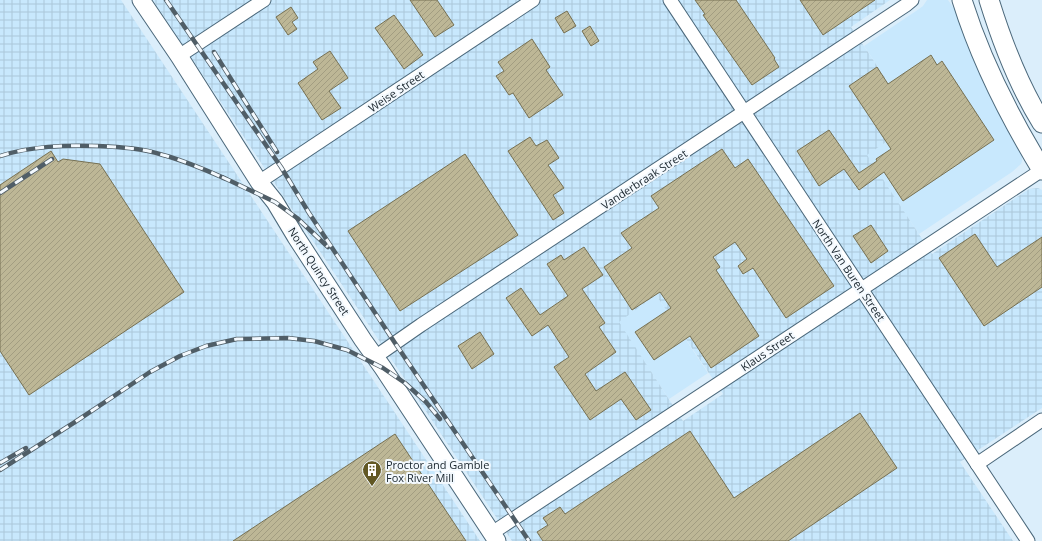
<svg xmlns="http://www.w3.org/2000/svg" width="1042" height="541" font-family="'Open Sans',sans-serif">
	<style>
		.built { fill: #c8e8fd }
		.industrial { fill: url(#industrial-grid); fill-rule: evenodd }
		.building { fill: url(#building-hatch); stroke: #767052 }
		.lines { fill: none; stroke-linecap: round; stroke-linejoin: round }
		.minor-casing { stroke: #4b687b; stroke-width: 15 }
		.tertiary-casing { stroke: #4b687b; stroke-width: 19 }
		.secondary-casing { stroke: #4b687b; stroke-width: 21 }
		.minor { stroke: #fff; stroke-width: 13 }
		.tertiary { stroke: #fff; stroke-width: 17 }
		.secondary { stroke: #fff; stroke-width: 19 }
		.rail-casing { stroke: #505e67; stroke-width: 4.5 }
		.rail { stroke: #f3f9fe; stroke-width: 3; stroke-dasharray: 9; stroke-linecap: butt }
		.labels { text-anchor: middle; dominant-baseline: central; stroke-width: 4; stroke-linejoin: round; paint-order: stroke }
		.street-label { font-size: 11px; fill: #18242c; stroke: #f3f9fe }
		.poi-label { font-size: 11px; fill: #18242c; stroke: #f3f9fe; text-anchor: start }
	</style>
	<defs>
		<pattern id="industrial-grid" width="8" height="8" patternUnits="userSpaceOnUse"><rect width="8" height="8" fill="#c8e8fd"/><path d="M0 4h8M4 0v8" fill="none" stroke="#abc7d9"/></pattern>
		<pattern id="building-hatch" width="6" height="6" patternUnits="userSpaceOnUse"><rect width="6" height="6" fill="#bdb796"/><path d="M-1 1l2-2M0 6l6-6M5 7l2-2" fill="none" stroke="#a29d81"/></pattern>
	</defs>
	<rect width="100%" height="100%" fill="#dbeefb"/>
	<g class="built">
		<path d="M927,0H948L955,10L994,104L1022,155V161L1021,164L1012,172L919,234L866,155L915,122L864,46L919,9L923,6Z"/>
		<path d="M656,295L708,373L669,399L618,322Z"/>
	</g>
	<g class="industrial">
		<path d="M0,0H121L480,541H0Z"/>
		<path d="M153,0H890L851,27L915,122L867,155L932,254L1029,189L1038,188L1042,190V408L960,462L1013,541H512ZM656,295L723,394L683,421L619,322Z"/>
	</g>
	<g class="building">
		<path d="M410,0H437L454,25L435,37Z"/>
		<path d="M695,0H736L775,58L774,59L779,67L752,85L703,15L705,14Z"/>
		<path d="M800,0H875L823,35Z"/>
		<path d="M291,7L298,18L292,22L297,29L288,35L276,17Z"/>
		<path d="M567,11L576,26L564,33L555,18Z"/>
		<path d="M394,15L423,55L404,69L375,28Z"/>
		<path d="M590,26L599,41L591,46L582,31Z"/>
		<path d="M532,39L550,67L546,70L563,95L529,118L513,93L509,95L496,76L504,71L498,62Z"/>
		<path d="M330,51L348,78L329,91L341,108L322,120L298,83L318,69L313,62Z"/>
		<path d="M931,55L937,65L942,61L994,140L903,201L884,172L859,190L844,169L819,186L797,151L829,130L859,173L877,161L876,159L891,149L849,86L877,67L888,84Z"/>
		<path d="M530,137L536,146L547,140L559,158L548,165L564,188L553,195L564,213L553,220L508,151Z"/>
		<path d="M722,149L735,168L748,159L834,286L786,318L753,268L743,274L738,266L747,259L735,242L713,257L720,267L716,270L759,336L711,368L690,336L654,360L635,332L671,308L660,292L632,310L604,267L632,248L621,233L659,208L651,196Z"/>
		<path d="M51,151L58,162L63,159L100,164L184,292L29,395L0,351V185Z"/>
		<path d="M465,154L518,235L400,311L348,231Z"/>
		<path d="M871,225L888,251L871,263L853,236Z"/>
		<path d="M975,234L997,267L1042,237V287L984,326L939,258Z"/>
		<path d="M584,247L603,275L582,289L605,323L599,327L616,352L585,374L596,391L625,372L651,410L636,420L621,399L590,420L554,367L569,357L548,325L532,336L506,298L521,288L540,315L568,296L547,264L561,255L564,260Z"/>
		<path d="M480,332L494,354L472,369L458,346Z"/>
		<path d="M860,413L897,468L788,541H543L537,532L548,525L543,518L560,507L565,514L690,431L734,498Z"/>
		<path d="M395,434L466,541H233Z"/>
	</g>
	<g class="lines">
		<defs>
			<g id="minor">
				<path d="M670,0L1028,541"/>
				<path d="M179,56L264,0"/>
				<path d="M259,182L533,0"/>
				<path d="M375,357L421,325L906,5L912,0"/>
				<path d="M977,464L1042,420"/>
				<path d="M492,533L1042,170"/>
			</g>
			<path id="tertiary" d="M141,0L179,56L259,182L275,202L296,237L363,340L383,368L497,541"/>
			<g id="secondary">
				<path d="M962,0C981,61 1009,116 1042,170"/>
				<path d="M989,0C1002,42 1019,86 1042,123"/>
			</g>
		</defs>
		<use href="#minor" class="minor-casing"/>
		<use href="#tertiary" class="tertiary-casing"/>
		<use href="#secondary" class="secondary-casing"/>
		<use href="#minor" class="minor"/>
		<use href="#tertiary" class="tertiary"/>
		<use href="#secondary" class="secondary"/>
		<defs>
			<g id="rail">
				<path d="M166,0L281,167L309,213L395,343L529,541"/>
				<path d="M214,52L277,152"/>
				<path d="M0,156C32,146 64,145 97,146C119,147 142,148 163,155C185,161 206,170 226,179"/>
				<path d="M222,177L275,202L297,218L328,247"/>
				<path d="M0,193L52,159"/>
				<path d="M0,463L26,448"/>
				<path d="M0,470L75,422L150,372L180,356L206,346L237,339L288,338L314,341L347,350L383,368L405,383L426,402L440,419"/>
			</g>
		</defs>
		<use href="#rail" class="rail-casing"/>
		<use href="#rail" class="rail"/>
	</g>
	<defs>
		<symbol id="building-pin" viewBox="-11 -11 22 30"><path d="M0 17L-7.5 6A9.5 9.5 0 1 1 7.5 6Z" fill="#625824" stroke="#f3f9fe"/><path d="M-4-6H4V6H1V3H-1V6H-4ZM-2.5-4.3h1.7v1.8h-1.7ZM.8-4.3h1.7v1.8H.8ZM-2.5-1h1.7V.8h-1.7ZM.8-1h1.7V.8H.8Z" fill="#fff"/></symbol>
	</defs>
	<g fill-rule="evenodd">
		<use href="#building-pin" x="361" y="459" width="22" height="30"/>
	</g>
	<g class="labels">
		<g class="street-label">
			<text transform="translate(396 91) rotate(-34)">Weise Street</text>
			<text transform="translate(644 179) rotate(-33)">Vanderbraak Street</text>
			<text transform="translate(849 270) rotate(56)">North Van Buren Street</text>
			<text transform="translate(319 271) rotate(57)">North Quincy Street</text>
			<text transform="translate(767 351) rotate(-34)">Klaus Street</text>
		</g>
		<g class="poi-label">
			<text x="386" y="464">Proctor and Gamble<tspan x="386" dy="13">Fox River Mill</tspan></text>
		</g>
	</g>
</svg>
